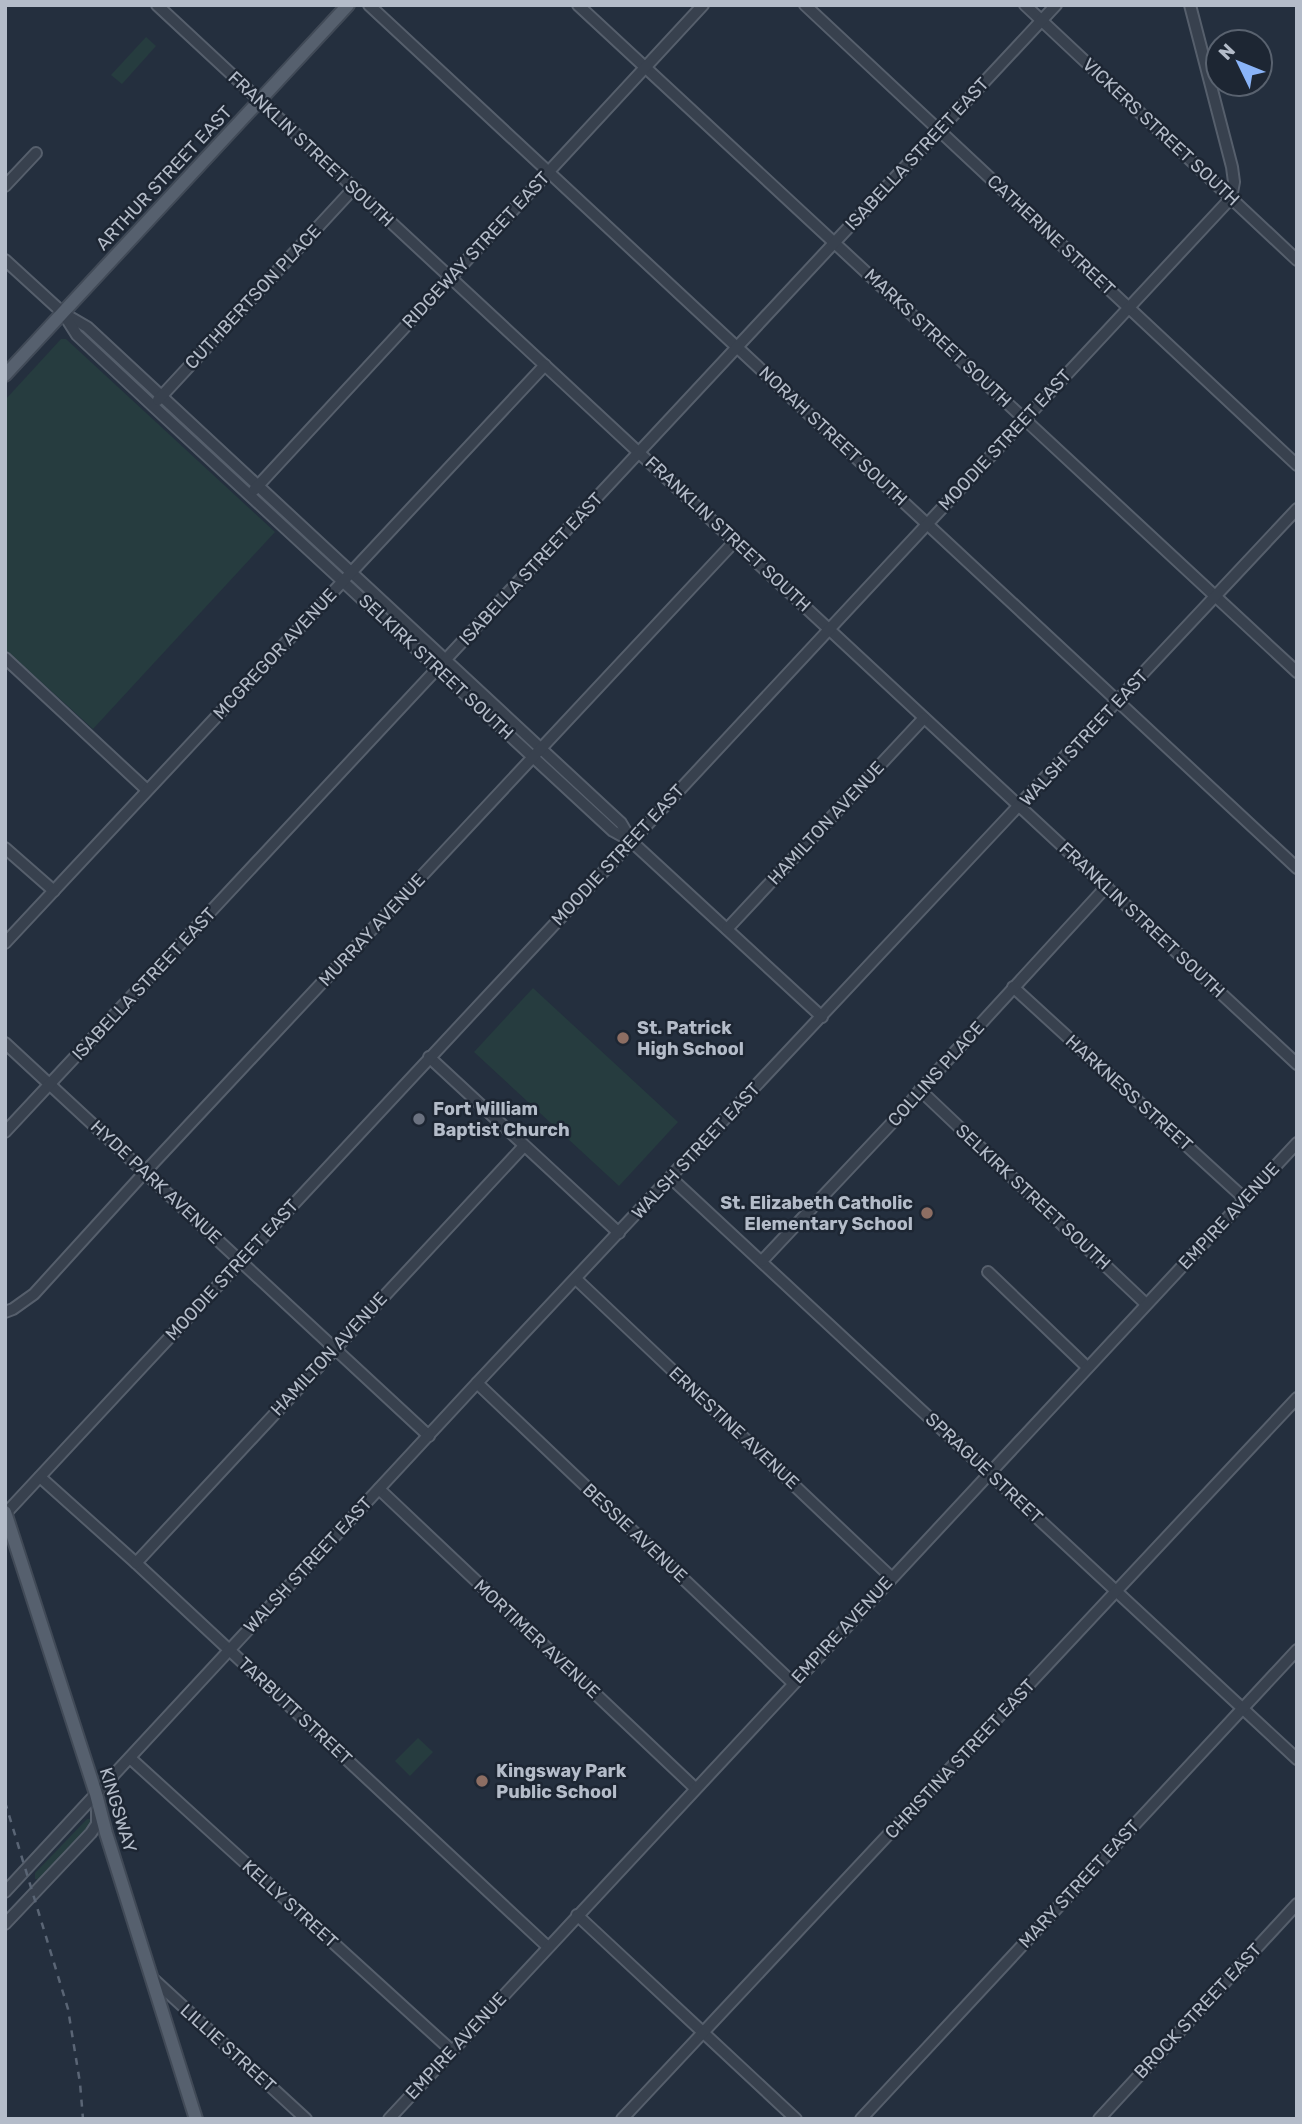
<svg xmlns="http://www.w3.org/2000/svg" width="1302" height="2124" font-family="Rubik,sans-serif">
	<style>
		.green { fill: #263c3f }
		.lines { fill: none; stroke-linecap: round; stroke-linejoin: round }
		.minor-casing { stroke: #565f6c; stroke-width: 14 }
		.major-casing { stroke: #414a57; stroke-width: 16 }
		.minor { stroke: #38414e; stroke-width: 10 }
		.major { stroke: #56606e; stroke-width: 12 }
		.rail { stroke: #5a6575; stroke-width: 2.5; stroke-dasharray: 7 7; stroke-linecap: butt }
		.education-dot { fill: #8d6e63; stroke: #1d2633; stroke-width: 2.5 }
		.worship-dot { fill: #6b7280; stroke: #1d2633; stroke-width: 2.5 }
		.labels { text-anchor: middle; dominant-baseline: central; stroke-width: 5; stroke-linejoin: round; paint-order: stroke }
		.street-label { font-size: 18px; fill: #b4bcc9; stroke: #1d2633 }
		.poi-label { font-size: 18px; font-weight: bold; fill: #b4bcc9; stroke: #1d2633; text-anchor: start }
	</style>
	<rect width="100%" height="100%" fill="#242f3e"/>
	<g class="green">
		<path d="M146,37L156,46L122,84L111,75Z"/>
		<path d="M61,339H66L275,532L93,729L5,649V400Z"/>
		<path d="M533,988L678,1122L619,1186L474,1052Z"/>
		<path d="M418,1738L433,1752L410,1776L395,1761Z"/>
		<path d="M87,1819H91V1825L39,1880L35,1879V1873Z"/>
	</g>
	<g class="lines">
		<defs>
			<g id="minor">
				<path d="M157,5L1297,1064"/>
				<path d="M369,5L1297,868"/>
				<path d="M578,5L1297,672"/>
				<path d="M805,5L1297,465"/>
				<path d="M1025,5L1297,260"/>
				<path d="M1190,5L1232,167L1234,182L1231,198"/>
				<path d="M5,186L36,153"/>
				<path d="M5,260L63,313L87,327L621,823L631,840"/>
				<path d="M63,313L77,335L153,406L613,831L631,841L822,1017"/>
				<path d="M158,400L353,189"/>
				<path d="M254,490L703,5"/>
				<path d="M5,658L147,790"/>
				<path d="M5,848L54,891"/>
				<path d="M727,929L924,718"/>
				<path d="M5,943L545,365"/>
				<path d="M1013,987L1245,1199"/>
				<path d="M5,1043L429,1436"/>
				<path d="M429,1057L619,1233"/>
				<path d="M920,1090L1146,1304"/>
				<path d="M5,1132L1056,5"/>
				<path d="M671,1178L1297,1759"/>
				<path d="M762,1261L905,1109L920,1090L1107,886"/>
				<path d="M988,1272L1087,1367"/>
				<path d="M576,1279L891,1577"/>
				<path d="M5,1312L13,1309L34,1294L145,1172L735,541"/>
				<path d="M477,1383L793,1683"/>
				<path d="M40,1477L136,1563L548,1947"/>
				<path d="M379,1489L695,1788"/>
				<path d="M6,1513L1231,198"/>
				<path d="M136,1563L524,1146"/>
				<path d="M130,1758L451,2050"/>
				<path d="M5,1892L477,1383L1297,509"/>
				<path d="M577,1915L796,2119"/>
				<path d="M5,1924L91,1833L97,1824V1811"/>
				<path d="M151,1977L306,2119"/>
				<path d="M389,2119L1297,1143"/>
				<path d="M622,2119L1297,1398"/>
				<path d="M861,2119L1297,1650"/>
				<path d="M1099,2119L1297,1904"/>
			</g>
			<g id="major">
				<path d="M5,375L348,5"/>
				<path d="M5,1512L96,1794L106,1833L196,2119"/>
			</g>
		</defs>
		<use href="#minor" class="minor-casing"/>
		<use href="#major" class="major-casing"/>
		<use href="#minor" class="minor"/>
		<use href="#major" class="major"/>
		<path class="rail" d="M5,1802L68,2009L80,2083L83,2119"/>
	</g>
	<g class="education-dot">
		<circle cx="623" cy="1038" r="7"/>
		<circle cx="927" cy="1213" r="7"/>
		<circle cx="482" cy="1781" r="7"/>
	</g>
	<circle class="worship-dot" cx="419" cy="1119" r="7"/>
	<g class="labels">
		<g class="street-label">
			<text transform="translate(1161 132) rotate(43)">VICKERS STREET SOUTH</text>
			<text transform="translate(311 149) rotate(43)">FRANKLIN STREET SOUTH</text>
			<text transform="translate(917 154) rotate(-47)">ISABELLA STREET EAST</text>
			<text transform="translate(164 178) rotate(-47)">ARTHUR STREET EAST</text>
			<text transform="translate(1051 235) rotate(43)">CATHERINE STREET</text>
			<text transform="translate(476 250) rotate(-47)">RIDGEWAY STREET EAST</text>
			<text transform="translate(253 297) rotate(-47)">CUTHBERTSON PLACE</text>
			<text transform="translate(938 338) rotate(43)">MARKS STREET SOUTH</text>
			<text transform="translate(833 436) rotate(43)">NORAH STREET SOUTH</text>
			<text transform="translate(1005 440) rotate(-47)">MOODIE STREET EAST</text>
			<text transform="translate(728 534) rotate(43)">FRANKLIN STREET SOUTH</text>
			<text transform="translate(531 569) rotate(-47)">ISABELLA STREET EAST</text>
			<text transform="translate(275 654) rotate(-47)">MCGREGOR AVENUE</text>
			<text transform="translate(436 667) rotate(43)">SELKIRK STREET SOUTH</text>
			<text transform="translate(1084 738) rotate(-47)">WALSH STREET EAST</text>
			<text transform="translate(826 823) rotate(-47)">HAMILTON AVENUE</text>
			<text transform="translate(618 855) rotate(-47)">MOODIE STREET EAST</text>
			<text transform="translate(1142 920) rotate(43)">FRANKLIN STREET SOUTH</text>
			<text transform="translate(372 930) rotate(-47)">MURRAY AVENUE</text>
			<text transform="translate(144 984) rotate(-47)">ISABELLA STREET EAST</text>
			<text transform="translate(936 1074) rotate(-48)">COLLINS PLACE</text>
			<text transform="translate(1129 1093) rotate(42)">HARKNESS STREET</text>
			<text transform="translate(696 1151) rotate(-47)">WALSH STREET EAST</text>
			<text transform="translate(156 1182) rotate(43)">HYDE PARK AVENUE</text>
			<text transform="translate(1033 1197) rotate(43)">SELKIRK STREET SOUTH</text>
			<text transform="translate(1229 1216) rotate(-47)">EMPIRE AVENUE</text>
			<text transform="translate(232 1270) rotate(-47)">MOODIE STREET EAST</text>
			<text transform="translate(329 1354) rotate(-47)">HAMILTON AVENUE</text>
			<text transform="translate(734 1428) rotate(43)">ERNESTINE AVENUE</text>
			<text transform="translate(984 1468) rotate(43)">SPRAGUE STREET</text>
			<text transform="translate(635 1533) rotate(43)">BESSIE AVENUE</text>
			<text transform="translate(308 1565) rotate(-47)">WALSH STREET EAST</text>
			<text transform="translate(842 1630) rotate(-47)">EMPIRE AVENUE</text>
			<text transform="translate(537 1639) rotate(43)">MORTIMER AVENUE</text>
			<text transform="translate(295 1711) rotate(43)">TARBUTT STREET</text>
			<text transform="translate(960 1759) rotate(-47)">CHRISTINA STREET EAST</text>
			<text transform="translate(118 1810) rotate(73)">KINGSWAY</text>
			<text transform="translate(1079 1884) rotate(-47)">MARY STREET EAST</text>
			<text transform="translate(290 1904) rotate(42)">KELLY STREET</text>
			<text transform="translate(1198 2011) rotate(-47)">BROCK STREET EAST</text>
			<text transform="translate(456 2046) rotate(-47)">EMPIRE AVENUE</text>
			<text transform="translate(228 2048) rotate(42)">LILLIE STREET</text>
		</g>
		<g class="poi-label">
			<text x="637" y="1028">St. Patrick<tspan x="637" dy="21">High School</tspan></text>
			<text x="433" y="1109">Fort William<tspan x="433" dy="21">Baptist Church</tspan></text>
			<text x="913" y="1203" text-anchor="end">St. Elizabeth Catholic<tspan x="913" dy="21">Elementary School</tspan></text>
			<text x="496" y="1771">Kingsway Park<tspan x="496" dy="21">Public School</tspan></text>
		</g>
	</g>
	<rect width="1302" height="2124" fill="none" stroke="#b4bcc9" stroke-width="14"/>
	<g transform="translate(1239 63) rotate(313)"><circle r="33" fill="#1d2633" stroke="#59626f" stroke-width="2"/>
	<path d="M0-5L12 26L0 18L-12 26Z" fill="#8ab4f8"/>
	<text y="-10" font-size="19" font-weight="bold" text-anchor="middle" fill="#b4bcc9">N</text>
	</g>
</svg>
